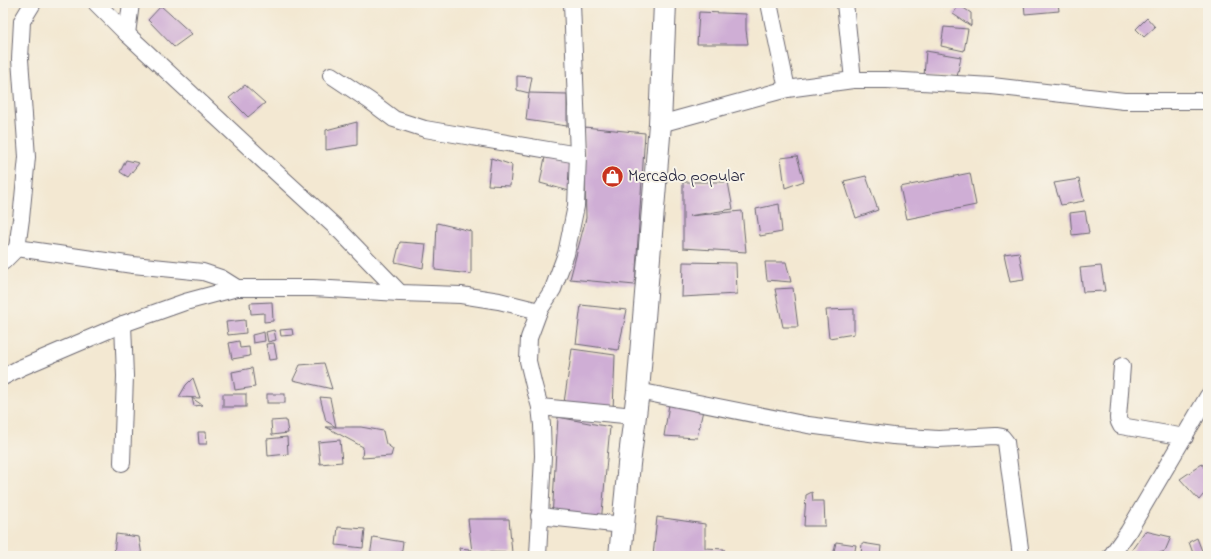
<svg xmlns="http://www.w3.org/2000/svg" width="1211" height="559" font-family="'Indie Flower',sans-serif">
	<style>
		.building { fill: #cfaed5 }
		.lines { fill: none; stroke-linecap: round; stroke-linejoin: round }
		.street-casing { stroke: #6b6770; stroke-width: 18 }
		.secondary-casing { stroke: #6b6770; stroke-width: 24 }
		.street { stroke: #fff; stroke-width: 16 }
		.secondary { stroke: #fff; stroke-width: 22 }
		.labels { text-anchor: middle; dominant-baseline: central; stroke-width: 4; stroke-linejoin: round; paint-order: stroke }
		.poi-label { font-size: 17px; fill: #22223b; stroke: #f7f3e8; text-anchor: start }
	</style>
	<rect width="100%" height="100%" fill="#f7f3e8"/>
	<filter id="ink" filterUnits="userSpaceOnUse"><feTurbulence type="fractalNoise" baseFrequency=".025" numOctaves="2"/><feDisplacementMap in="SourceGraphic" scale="8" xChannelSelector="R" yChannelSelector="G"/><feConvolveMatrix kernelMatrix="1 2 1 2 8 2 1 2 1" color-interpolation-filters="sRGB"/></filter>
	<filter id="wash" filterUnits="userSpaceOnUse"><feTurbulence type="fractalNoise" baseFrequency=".012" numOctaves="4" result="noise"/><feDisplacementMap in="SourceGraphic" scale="16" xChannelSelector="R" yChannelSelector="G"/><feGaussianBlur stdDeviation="0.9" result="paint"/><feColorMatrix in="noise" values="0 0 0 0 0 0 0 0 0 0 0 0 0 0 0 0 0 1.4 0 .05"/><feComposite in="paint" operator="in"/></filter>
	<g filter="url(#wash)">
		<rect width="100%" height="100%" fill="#f3e8d2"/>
		<g id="blocks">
			<g class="building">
				<path d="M1024,3H1058L1059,11L1025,14Z"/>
				<path d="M959,5L971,13V26L953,14Z"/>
				<path d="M161,6L192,34L174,47L148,20Z"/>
				<path d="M699,12L746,14V30L748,44H697Z"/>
				<path d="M1147,18L1155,27L1144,37L1136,29Z"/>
				<path d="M944,27L968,29L964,51L941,46Z"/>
				<path d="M926,51L961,57L957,77L924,76Z"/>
				<path d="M517,76L532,77L529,93L517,90Z"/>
				<path d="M245,85L265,103L248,117L229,98Z"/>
				<path d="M529,93L567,94V126L526,120Z"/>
				<path d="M357,122V145L326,150V130Z"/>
				<path d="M584,127L645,133L635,285L570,279L586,218Z"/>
				<path d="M797,156L804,181L785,188L781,158Z"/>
				<path d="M545,157L575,162L573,192L540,183Z"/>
				<path d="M491,158L512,165L510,186L488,185Z"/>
				<path d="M126,160L139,163L128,177L120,172Z"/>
				<path d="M970,173L976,205L907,219L900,187Z"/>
				<path d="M866,176L878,210L856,218L844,181Z"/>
				<path d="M1079,179L1084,201L1061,205L1054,183Z"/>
				<path d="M683,182H728L733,209L689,216L742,211L746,252L683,248Z"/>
				<path d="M779,204L782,232L760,236L756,209Z"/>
				<path d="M1085,211L1089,233L1072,235L1070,213Z"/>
				<path d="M437,223L471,231V274L435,270Z"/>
				<path d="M400,242L426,244L423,268L395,262Z"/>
				<path d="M1019,252L1024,280L1010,282L1004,254Z"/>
				<path d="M683,262L736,263L737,294L682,297Z"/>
				<path d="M765,262H786L791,282L767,280Z"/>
				<path d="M1101,266L1105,291L1083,292L1080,268Z"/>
				<path d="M793,288L798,327H783L775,289Z"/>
				<path d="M272,302L273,321L264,322V313L251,314L250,303Z"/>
				<path d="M581,305L627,310L618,350L576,344Z"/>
				<path d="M854,309V334L829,338L826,310Z"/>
				<path d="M245,320L246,333L228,335L226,322Z"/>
				<path d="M292,329L293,335L281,336L280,330Z"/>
				<path d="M274,330L276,340L268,342L266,332Z"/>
				<path d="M264,332L265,341L253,343L252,335Z"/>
				<path d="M239,341L240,348L249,347L250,356L232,359L229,343Z"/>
				<path d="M274,343L277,359L269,360L266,344Z"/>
				<path d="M572,349L615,355L613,411L563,409Z"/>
				<path d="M324,363L332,389L293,380L300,365Z"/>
				<path d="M252,368L255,387L235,390L232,372Z"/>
				<path d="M193,378L200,398L179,397L186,385Z"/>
				<rect x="223" y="394" width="23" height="13"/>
				<rect x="267" y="394" width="18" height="9"/>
				<path d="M320,397L330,398L336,427L326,421Z"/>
				<path d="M192,398L202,405L194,406Z"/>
				<path d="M670,398L703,410L697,438L664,436Z"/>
				<path d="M558,417L610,427L601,523L552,518Z"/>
				<path d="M286,420L288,433L272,435L271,421Z"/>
				<path d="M326,427H361L383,431L386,444L393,449L391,456L362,458L363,447Z"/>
				<path d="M198,432H206L207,444H199Z"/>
				<path d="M287,437L288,454L268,456L267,439Z"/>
				<path d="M340,440L342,462L320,464L318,442Z"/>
				<path d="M1202,464L1208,473V489L1199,500L1180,479Z"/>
				<path d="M812,492L813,501H824L825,526H804L806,495Z"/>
				<path d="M657,517L705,524V548L724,549L725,556H653Z"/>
				<path d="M468,519H509L512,553L472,552Z"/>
				<path d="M338,527L365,529L363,548L336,545Z"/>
				<path d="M1145,531L1171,537L1165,551L1152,556H1131L1129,554Z"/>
				<path d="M116,534L139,537L142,556L114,554Z"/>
				<path d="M373,537L403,542L401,556H370Z"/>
				<path d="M1197,538L1204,556H1194L1189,542Z"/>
				<path d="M836,542L856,545L854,556H833Z"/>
				<path d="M862,543L881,546L880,556H861Z"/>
				<path d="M459,548L469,549V555L460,554Z"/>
			</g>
		</g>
	</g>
	<g filter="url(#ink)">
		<use href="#blocks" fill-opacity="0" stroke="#6b6770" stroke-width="1"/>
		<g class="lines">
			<defs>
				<g id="street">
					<path d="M96,3L127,34L254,152L340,231L400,293"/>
					<path d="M769,3L787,89"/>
					<path d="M845,3L853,80"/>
					<path d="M127,34L131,3"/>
					<path d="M331,75L370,101L394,119L425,129L578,155"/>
					<path d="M660,124L787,89L853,80H887L992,86L1124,101H1208"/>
					<path d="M17,248L133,265L203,272L221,278L237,288"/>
					<path d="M3,262L17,248L21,219L27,157L20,59L22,21L33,3"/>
					<path d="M1122,366L1118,418L1119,422L1121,426L1185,437"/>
					<path d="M3,377L20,368L123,324L185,302L237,288H313L400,293L461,295L499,301L539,311"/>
					<path d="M638,391L808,425L893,436L938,439L996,436L1002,437L1006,442L1007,450L1021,556"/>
					<path d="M540,407L635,416"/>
					<path d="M122,463L125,376L123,324"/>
					<path d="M539,516L623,525"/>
					<path d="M538,556L543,456L542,425L540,407L534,386L528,361L529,338L539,311L553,289L566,254L576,206L578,155L572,3"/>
					<path d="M1111,556L1128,532L1208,396"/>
				</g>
				<path id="secondary" d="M620,556L629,464L638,391L660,124L665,3"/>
			</defs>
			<use href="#street" class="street-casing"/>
			<use href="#secondary" class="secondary-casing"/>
			<use href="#street" class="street"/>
			<use href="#secondary" class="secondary"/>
		</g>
	</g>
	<defs>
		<symbol id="shop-disc" viewBox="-11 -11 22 22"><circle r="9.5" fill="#c8321e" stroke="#f7f3e8"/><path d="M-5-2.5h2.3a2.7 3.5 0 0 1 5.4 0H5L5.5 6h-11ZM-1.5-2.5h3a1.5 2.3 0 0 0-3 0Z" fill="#fff"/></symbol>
	</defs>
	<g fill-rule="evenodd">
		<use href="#shop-disc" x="600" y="164" width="25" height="25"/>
	</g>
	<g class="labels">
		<g class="poi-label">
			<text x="628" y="176">Mercado popular</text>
		</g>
	</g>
	<rect width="1211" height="559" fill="none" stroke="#f7f3e8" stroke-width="16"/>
</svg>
